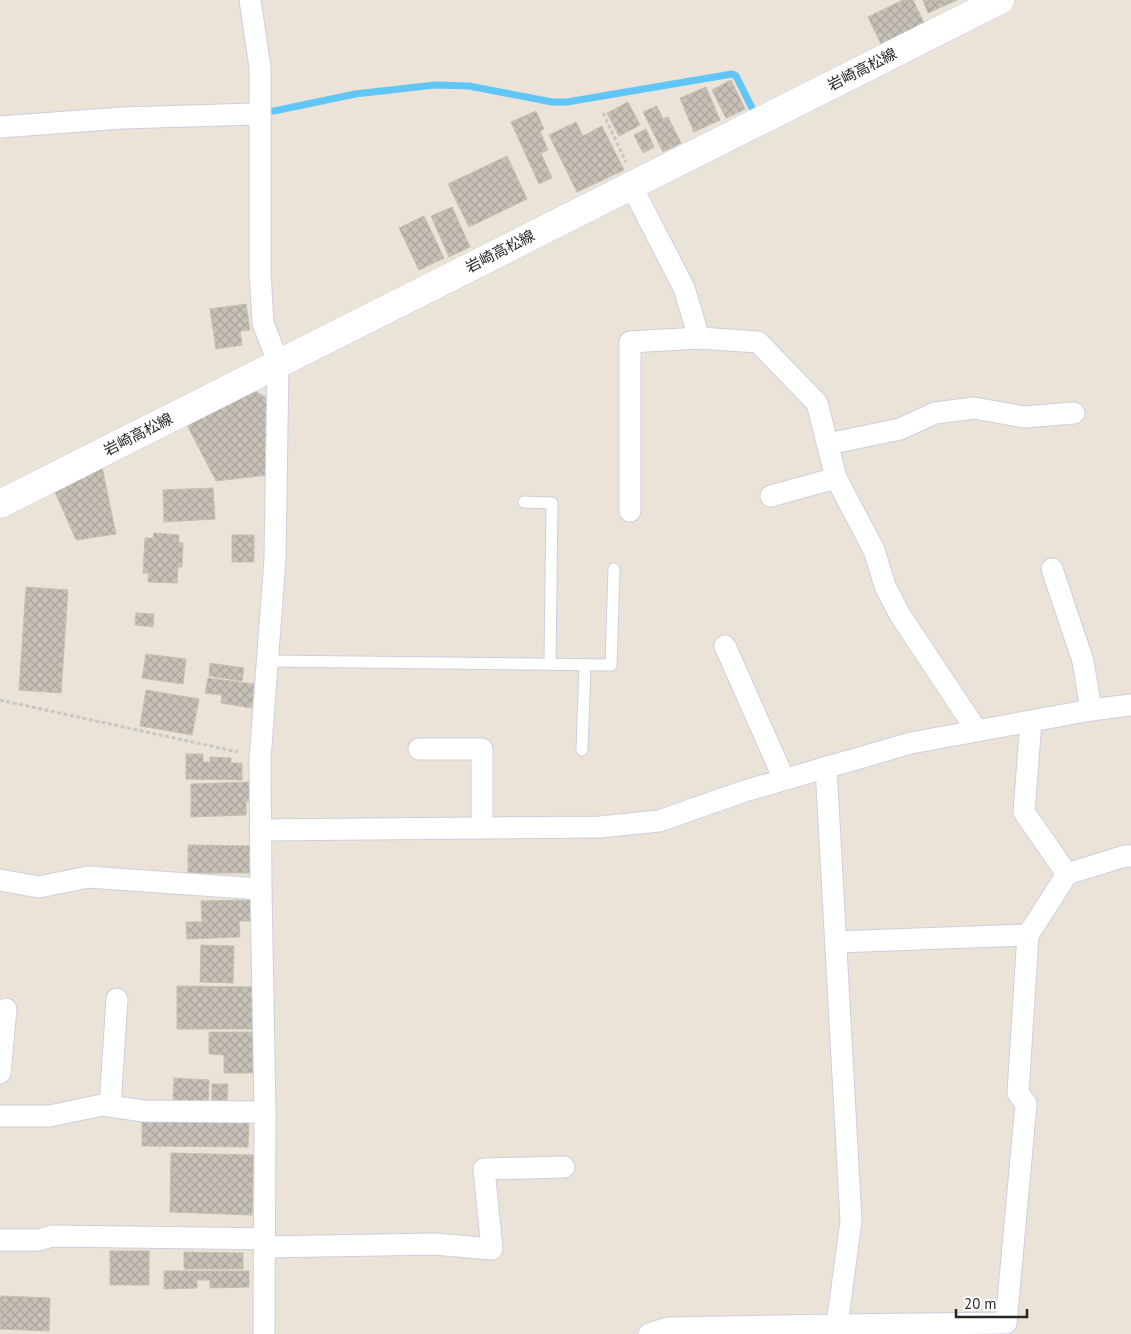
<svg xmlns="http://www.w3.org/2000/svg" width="1131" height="1334" font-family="'PT Sans','Noto Sans JP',sans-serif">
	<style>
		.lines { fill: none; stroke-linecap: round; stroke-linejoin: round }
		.stream { stroke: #60c6f7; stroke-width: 7 }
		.building { fill: url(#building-cross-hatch); stroke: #c6c0b1 }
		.lane-casing { stroke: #cccfe2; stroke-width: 13 }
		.street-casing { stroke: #cccfe2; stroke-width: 23 }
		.secondary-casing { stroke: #cccfe2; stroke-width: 29 }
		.path { stroke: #c7c7c7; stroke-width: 3; stroke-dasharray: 4 2.5; stroke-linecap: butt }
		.lane { stroke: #fff; stroke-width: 11 }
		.street { stroke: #fff; stroke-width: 21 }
		.secondary { stroke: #fff; stroke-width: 28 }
		.labels { text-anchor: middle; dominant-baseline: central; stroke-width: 4; stroke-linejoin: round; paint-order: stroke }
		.street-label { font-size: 15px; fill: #272727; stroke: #fff }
	</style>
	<defs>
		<pattern id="building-cross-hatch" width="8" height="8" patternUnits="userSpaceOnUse" patternTransform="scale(1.25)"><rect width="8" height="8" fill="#c6c0b7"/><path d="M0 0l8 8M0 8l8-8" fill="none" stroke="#aaa59d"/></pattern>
	</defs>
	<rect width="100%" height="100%" fill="#ebe3d7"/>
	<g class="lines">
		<path class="stream" d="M274,111L355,94L435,85L469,86L552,102H567L732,74L736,76L753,110"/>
	</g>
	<g class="building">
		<path d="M903,0H913L924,23L881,44L868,17Z"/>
		<path d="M923,0H957L928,13Z"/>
		<path d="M731,80L745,109L726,118L712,90Z"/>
		<path d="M706,87L720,120L694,132L680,98Z"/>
		<path d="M628,102L640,125L619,136L607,113Z"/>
		<path d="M657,106L663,119L668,117L681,143L663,152L643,112Z"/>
		<path d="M536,111L544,129L540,131L548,150L541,153L552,178L539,184L511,122Z"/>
		<path d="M576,122L583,136L602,126L624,170L577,192L549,135Z"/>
		<path d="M646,129L654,147L643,153L634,135Z"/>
		<path d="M507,156L527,199L469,227L448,184Z"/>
		<path d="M452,207L470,247L449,257L431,216Z"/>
		<path d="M424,216L444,258L419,270L399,228Z"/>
		<path d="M246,304L250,330L240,331L242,345L216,349L210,309Z"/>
		<path d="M255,391L268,399V475L216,481L187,425Z"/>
		<path d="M102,467L116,534L76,540L55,492Z"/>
		<path d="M213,488L215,519L164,522L163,490Z"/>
		<path d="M154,533L179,535V543H183L182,567H178L177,583L148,582L149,573H143L145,538H153Z"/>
		<rect x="232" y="535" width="22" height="27"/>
		<path d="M26,587L68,590L61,693L19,690Z"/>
		<path d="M136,613L154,614L153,627L135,625Z"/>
		<path d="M146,654L186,659L183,684L142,678Z"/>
		<path d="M210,663L244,668L242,681L209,676Z"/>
		<path d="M208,678L255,684L252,708L221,703L222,695L205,693Z"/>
		<path d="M146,690L199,699L192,735L140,726Z"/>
		<path d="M186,754H203V762H210V757L231,758V763H242V780L186,779Z"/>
		<path d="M250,782L251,801H246V815L191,817V784Z"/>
		<path d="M188,845L254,846V873H188Z"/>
		<path d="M251,900L252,921H239L240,937L187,939L186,922H202L201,901Z"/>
		<path d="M201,945L234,946L233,983L200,982Z"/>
		<path d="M177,986L255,987V1029H177Z"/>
		<path d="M209,1032H255V1073H224V1055L209,1054Z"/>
		<path d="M174,1078L209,1080L208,1104L173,1102Z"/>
		<path d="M212,1084H228L227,1100H212Z"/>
		<path d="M142,1120L249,1122L248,1147L142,1146Z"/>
		<path d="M171,1153L254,1155L252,1215L170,1212Z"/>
		<rect x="110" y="1251" width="39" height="34"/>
		<path d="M184,1252L243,1253V1269H184Z"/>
		<path d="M164,1271H249V1287L210,1288V1280H197V1288L164,1289Z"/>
		<path d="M0,1296L50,1298L49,1331L0,1329Z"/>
	</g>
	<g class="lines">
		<defs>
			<g id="lane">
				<path d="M524,502L552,503L550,664"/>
				<path d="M267,661L611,665L614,569"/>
				<path d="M582,750L585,665"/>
			</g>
			<g id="street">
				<path d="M250,0L260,67V272L263,323L278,362L275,559L260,759L261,889L265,1112L264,1334"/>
				<path d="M0,127L122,118L259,114"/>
				<path d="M631,185L684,288L699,338L758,342L817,403L836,478L874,550L885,586L900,615L977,731"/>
				<path d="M828,444L900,429L935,413L974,408L1024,417L1074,413"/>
				<path d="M771,496L836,478"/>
				<path d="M630,511V342L699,338"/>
				<path d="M1052,569L1083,661L1091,710"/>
				<path d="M725,646L784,779"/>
				<path d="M419,749H482V827"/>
				<path d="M260,830L600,827L659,821L745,791L911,743L1091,710L1131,705"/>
				<path d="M1067,874L1125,856H1131"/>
				<path d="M0,880L39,887L88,877L261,889"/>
				<path d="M1028,935L1067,874L1024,812L1031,721"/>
				<path d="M836,942L1028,935L1018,1093L1026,1104L1006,1323L837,1325"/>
				<path d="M0,1073L6,1009"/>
				<path d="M110,1106L117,999"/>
				<path d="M0,1116H50L102,1105L144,1111L265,1112"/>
				<path d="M0,1240H39L52,1236L265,1239"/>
				<path d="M265,1247L435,1244L492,1249L484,1169L564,1167"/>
				<path d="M649,1334L668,1328L837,1325L851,1221L826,767"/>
			</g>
			<path id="secondary" d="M0,504L1000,0"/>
		</defs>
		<use href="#lane" class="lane-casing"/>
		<use href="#street" class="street-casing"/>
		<use href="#secondary" class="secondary-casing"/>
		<g class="path">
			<path d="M603,113L626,162"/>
			<path d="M0,700L238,752"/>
		</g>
		<use href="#lane" class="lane"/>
		<use href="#street" class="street"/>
		<use href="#secondary" class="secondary"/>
	</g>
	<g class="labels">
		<g class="street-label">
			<text transform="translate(862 69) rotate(-27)">岩崎高松線</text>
			<text transform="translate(500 251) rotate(-27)">岩崎高松線</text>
			<text transform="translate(138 434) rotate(-27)">岩崎高松線</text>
		</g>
	</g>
	<path d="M956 1309v8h71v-8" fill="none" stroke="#272727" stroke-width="2.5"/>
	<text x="964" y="1309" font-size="15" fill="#272727" stroke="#ffffff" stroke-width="4" paint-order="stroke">20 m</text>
</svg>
